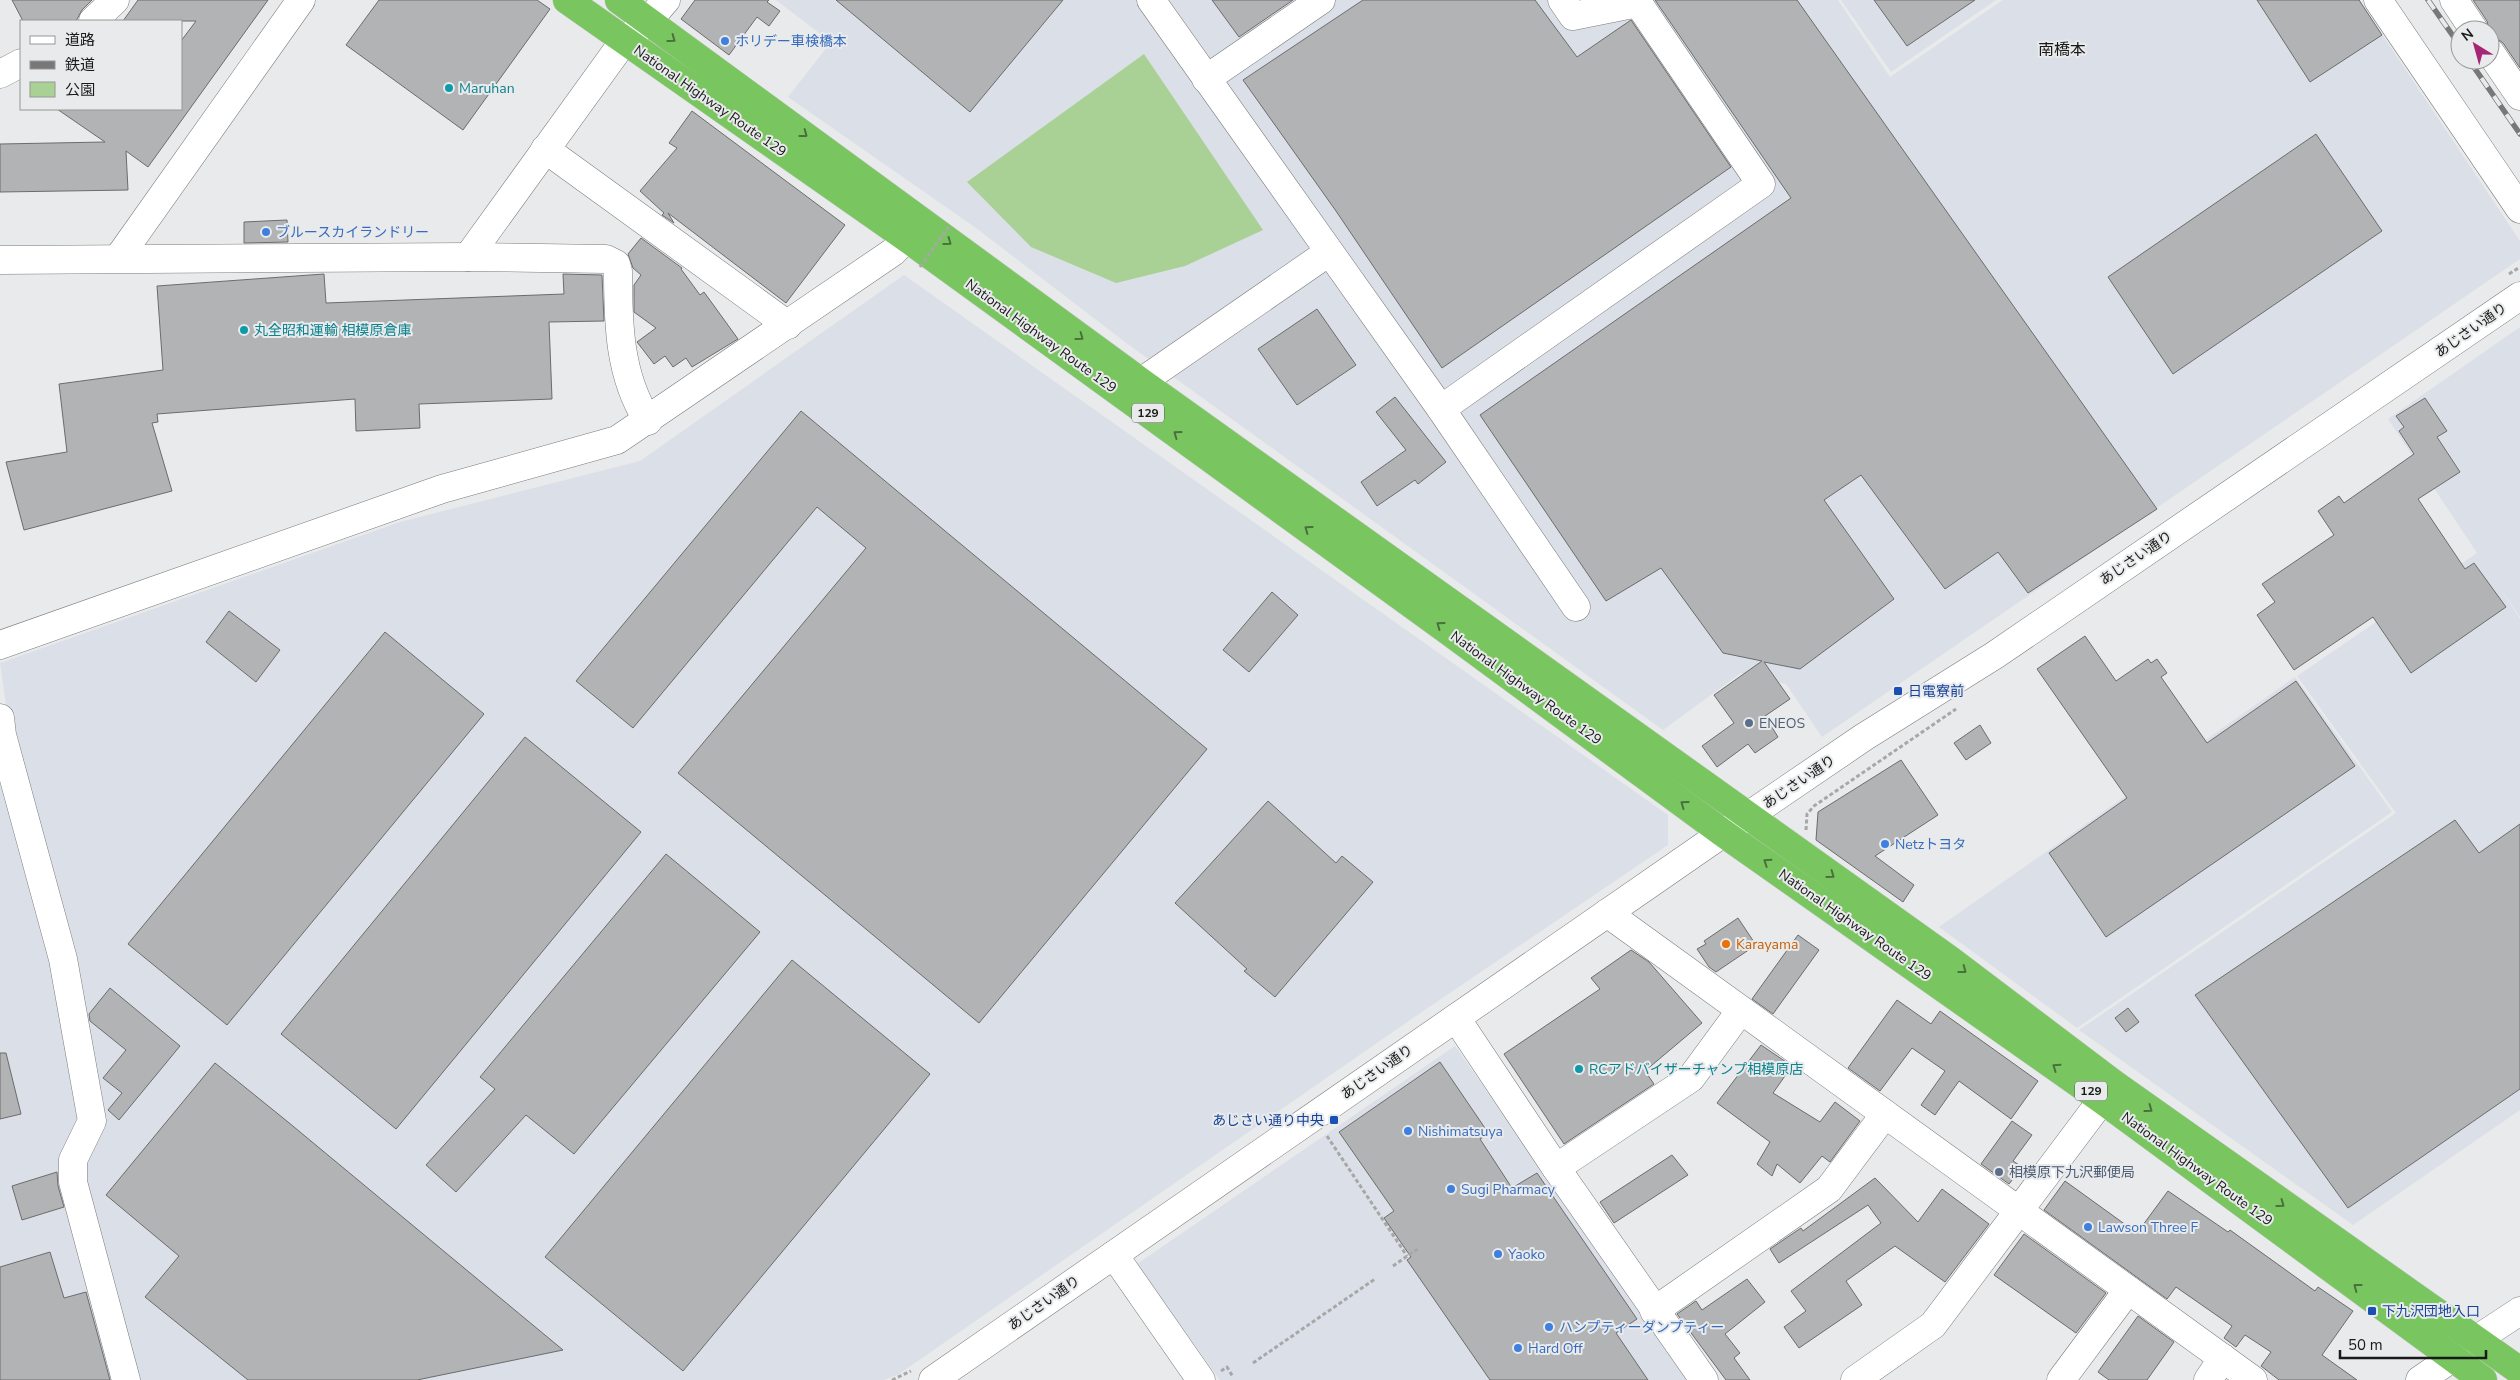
<svg xmlns="http://www.w3.org/2000/svg" width="2520" height="1380" font-family="'Nunito Sans','Noto Sans JP',sans-serif">
	<style>
		.built { fill: #dbdfe7 }
		.green { fill: #aad195 }
		.building { fill: #b2b3b4; stroke: #6c6c6d }
		.lines { fill: none; stroke-linecap: round; stroke-linejoin: round }
		.minor-casing { stroke: #7a7b7c; stroke-width: 29 }
		.highway-casing { stroke: #c8c8c8; stroke-width: 29 }
		.path { stroke: #a7a7a8; stroke-width: 3; stroke-dasharray: 4 2.5; stroke-linecap: butt }
		.minor { stroke: #fff; stroke-width: 28 }
		.highway { stroke: #79c660; stroke-width: 28 }
		.rail-casing { stroke: #787879; stroke-width: 5.5 }
		.rail { stroke: #e9eaeb; stroke-width: 4; stroke-dasharray: 11; stroke-linecap: butt }
		.path-bridge { stroke: #a7a7a8; stroke-width: 3; stroke-dasharray: 4 2.5; stroke-linecap: butt }
		.oneway { stroke: #4a703d }
		.shop-dot { fill: #3f7fe0; stroke: #e9eaeb; stroke-width: 2 }
		.culture-dot { fill: #0f9aa8; stroke: #e9eaeb; stroke-width: 2 }
		.transit-dot { fill: #1a4fb4; stroke: #e9eaeb; stroke-width: 2 }
		.service-dot { fill: #5c6f8a; stroke: #e9eaeb; stroke-width: 2 }
		.food-dot { fill: #e8710a; stroke: #e9eaeb; stroke-width: 2 }
		.labels { text-anchor: middle; dominant-baseline: central; stroke-width: 4; stroke-linejoin: round; paint-order: stroke }
		.shield { fill: #e9eaeb; stroke: #585859; stroke-width: 1 }
		.shield-label { font-size: 12px; font-weight: bold; fill: #1a1a1a }
		.shop-label { font-size: 14px; fill: #366cbe; stroke: #e9eaeb; text-anchor: start }
		.culture-label { font-size: 14px; fill: #0d838f; stroke: #e9eaeb; text-anchor: start }
		.street-label { font-size: 14px; fill: #1a1a1a; stroke: #e9eaeb }
		.transit-label { font-size: 14px; fill: #164399; stroke: #e9eaeb; text-anchor: start }
		.service-label { font-size: 14px; fill: #4e5e75; stroke: #e9eaeb; text-anchor: start }
		.food-label { font-size: 14px; fill: #c56008; stroke: #e9eaeb; text-anchor: start }
		.quarter-label { font-size: 16px; fill: #1a1a1a; stroke: #e9eaeb }
	</style>
	<rect width="100%" height="100%" fill="#e9eaeb"/>
	<g class="built">
		<path d="M776,0H1838L1890,77L2003,0H2359L2520,241V259L1822,737L1786,684L1741,673L1663,730L1125,342L976,228L788,97L831,42Z"/>
		<path d="M1841,0H1996L1891,72Z"/>
		<path d="M904,275L1668,815V845L1413,1018L899,1374L884,1380H134L78,1162L98,1122L11,738L0,663L400,522L640,461Z"/>
		<path d="M2520,327V617L2497,584L2520,619V1110L2353,1225L2079,1030L2396,813L2297,676L2477,553L2388,419Z"/>
		<path d="M2295,677L2392,812L2077,1028L1939,927Z"/>
		<path d="M0,747L86,1109L68,1161L115,1380H0Z"/>
		<path d="M1455,1046L1690,1380H1220L1137,1264Z"/>
	</g>
	<path class="green" d="M1144,54L1263,230L1185,266L1116,283L1031,247L967,182Z"/>
	<g class="building">
		<path d="M12,0H92L82,10L76,21H23Z"/>
		<path d="M138,0H268L148,167L126,151L128,190L0,192V144L105,142L57,109H181V41L196,21H123Z"/>
		<path d="M379,0H537L550,9L463,130L346,45Z"/>
		<path d="M695,0H769L767,2L780,11L769,26L757,17L729,55L681,19Z"/>
		<path d="M836,0H1063L970,112Z"/>
		<path d="M1212,0H1293L1239,37Z"/>
		<path d="M1363,0H1535L1577,57L1631,20L1731,167L1442,368L1336,211L1243,80Z"/>
		<path d="M1655,0H1797L2157,509L2028,593L1998,552L1945,589L1861,475L1824,500L1894,599L1800,669L1764,662L1790,699L1765,716L1778,737L1755,753L1748,744L1717,767L1702,746L1734,723L1714,695L1762,661L1723,653L1661,568L1606,601L1480,415L1791,198Z"/>
		<path d="M1874,0H1975L1907,46Z"/>
		<path d="M2257,0H2359L2382,35L2310,82Z"/>
		<path d="M2473,0H2520V68L2503,43L2490,33L2487,21Z"/>
		<path d="M692,111L845,225L786,303L668,213L674,223L662,215L664,213L640,191L677,148L669,143Z"/>
		<path d="M2316,134L2382,231L2173,374L2108,277Z"/>
		<path d="M287,220L288,242L244,243V222Z"/>
		<path d="M641,238L682,268L681,269L700,295L704,292L738,339L692,367L686,358L673,367L665,356L654,364L637,342L656,328L634,312V285L641,275L633,268L628,254Z"/>
		<path d="M324,274L326,303L564,294L563,274L602,275L604,321L549,322L552,399L419,404L420,428L356,431L355,399L157,414L158,422L152,423L172,491L24,530L6,462L67,452L59,384L163,370L157,286Z"/>
		<path d="M1317,309L1356,365L1297,405L1258,349Z"/>
		<path d="M1395,397L1446,462L1418,484L1415,480L1377,506L1361,482L1406,450L1376,412Z"/>
		<path d="M2425,398L2447,431L2437,437L2460,472L2418,499L2465,569L2474,563L2506,607L2411,673L2373,617L2294,670L2257,615L2275,602L2262,584L2334,535L2318,511L2339,496L2344,503L2414,454L2399,431L2404,427L2396,416Z"/>
		<path d="M801,411L1207,749L979,1023L678,773L866,548L817,507L633,728L576,681Z"/>
		<path d="M1272,592L1298,615L1249,672L1223,650Z"/>
		<path d="M229,611L280,650L256,682L206,642Z"/>
		<path d="M385,632L484,714L227,1025L128,944Z"/>
		<path d="M2085,636L2116,681L2148,659L2151,663L2157,659L2167,673L2161,677L2207,743L2296,681L2355,766L2106,937L2049,853L2127,798L2037,669Z"/>
		<path d="M1980,725L1991,743L1966,760L1954,743Z"/>
		<path d="M525,737L641,832L396,1129L281,1034Z"/>
		<path d="M1901,760L1938,815L1875,856L1914,885L1903,902L1816,840L1818,812Z"/>
		<path d="M1268,801L1336,863L1342,856L1373,882L1275,997L1244,971L1247,969L1175,903Z"/>
		<path d="M2455,820L2479,853L2520,824V1089L2348,1208L2195,995Z"/>
		<path d="M666,854L760,932L574,1154L526,1115L456,1192L426,1165L495,1089L480,1077Z"/>
		<path d="M1738,918L1756,945L1716,972L1709,967L1697,949L1706,944L1704,941Z"/>
		<path d="M1798,935L1819,950L1773,1014L1752,999Z"/>
		<path d="M1631,950L1649,962L1702,1023L1645,1071L1654,1084L1564,1144L1504,1054L1600,989L1591,978Z"/>
		<path d="M792,960L930,1074L683,1371L545,1257Z"/>
		<path d="M110,988L180,1046L119,1120L108,1110L122,1093L103,1078L126,1050L90,1021L89,1014Z"/>
		<path d="M1897,1000L1931,1024L1940,1011L2038,1081L2011,1119L1959,1081L1935,1115L1921,1105L1945,1071L1912,1048L1880,1091L1848,1068Z"/>
		<path d="M2128,1008L2139,1022L2126,1032L2115,1018Z"/>
		<path d="M1761,1045L1792,1066L1773,1093L1820,1122L1835,1102L1860,1121L1830,1162L1822,1156L1800,1183L1777,1164L1772,1176L1757,1164L1770,1142L1717,1103Z"/>
		<path d="M0,1053H6L21,1114L0,1119Z"/>
		<path d="M1440,1062L1489,1134L1480,1139L1512,1188L1537,1173L1637,1319L1616,1333L1648,1380H1490L1407,1260L1411,1257L1384,1218L1394,1211L1339,1132Z"/>
		<path d="M215,1063L288,1122L563,1350L417,1380H248L145,1297L179,1256L106,1195Z"/>
		<path d="M2012,1121L2032,1135L2013,1161L2022,1167L2009,1184L1981,1164Z"/>
		<path d="M1672,1155L1688,1175L1614,1223L1600,1202Z"/>
		<path d="M57,1172L58,1186L64,1207L22,1220L12,1186Z"/>
		<path d="M1875,1178L1918,1222L1942,1189L1989,1224L1945,1282L1895,1246L1846,1281L1862,1305L1799,1348L1784,1327L1806,1311L1791,1291L1881,1223L1868,1205L1779,1263L1770,1249L1801,1228L1803,1231Z"/>
		<path d="M2065,1181L2137,1233L2168,1191L2228,1232L2230,1230L2315,1291L2318,1287L2353,1311L2322,1355L2357,1380H2279L2261,1366L2271,1352L2245,1335L2236,1347L2224,1338L2232,1326L2176,1287L2167,1299L2044,1210Z"/>
		<path d="M2024,1234L2106,1293L2076,1333L1994,1275Z"/>
		<path d="M50,1252L64,1298L86,1292L110,1380H0V1267Z"/>
		<path d="M1747,1279L1765,1302L1725,1334L1740,1353L1734,1358L1750,1380H1726L1677,1314L1696,1301L1702,1310Z"/>
		<path d="M2138,1316L2174,1342L2147,1380H2109L2098,1372Z"/>
	</g>
	<g class="lines">
		<defs>
			<g id="minor">
				<path d="M1151,0L1441,409L1576,607"/>
				<path d="M2378,0L2520,209"/>
				<path d="M2454,0L2474,30"/>
				<path d="M93,21L115,0"/>
				<path d="M2490,52L2520,96"/>
				<path d="M0,74L21,63"/>
				<path d="M1206,79L1321,0"/>
				<path d="M545,149L788,325"/>
				<path d="M119,257L301,0"/>
				<path d="M468,257L624,41L648,21L666,0"/>
				<path d="M0,260L468,257L606,259L616,264L618,271C618,323 619,376 648,421"/>
				<path d="M1141,382L1329,252"/>
				<path d="M1441,409L1761,184L1638,3L1573,16L1562,0"/>
				<path d="M0,645L442,489L617,440L893,252L922,222"/>
				<path d="M0,718L2,735L63,959L92,1121L73,1160V1182L126,1380"/>
				<path d="M1607,913L2253,1380"/>
				<path d="M1456,1018L1556,1168L1704,1380"/>
				<path d="M1556,1168L1691,1078L1741,1010"/>
				<path d="M1114,1255L1201,1380"/>
				<path d="M1654,1311L1829,1189L1885,1114"/>
				<path d="M2476,1340L2520,1311"/>
				<path d="M933,1380L1723,833L1864,737L1995,655L2520,296"/>
				<path d="M1855,1380L1933,1325L2114,1084"/>
				<path d="M2061,1380L2128,1290"/>
				<path d="M2208,1380L2223,1358"/>
				<path d="M2420,1380L2452,1358"/>
			</g>
			<g id="highway">
				<path d="M567,0L908,239L1447,630L1723,833L2101,1099L2483,1380"/>
				<path d="M619,0L1141,382L1950,960L2114,1084L2520,1371"/>
			</g>
		</defs>
		<use href="#minor" class="minor-casing"/>
		<use href="#highway" class="highway-casing"/>
		<g class="path">
			<path d="M2509,274L2520,267"/>
			<path d="M1806,830L1807,814L1814,806L1956,709"/>
			<path d="M1327,1136L1407,1256"/>
			<path d="M1393,1266L1419,1248"/>
			<path d="M1253,1363L1375,1279"/>
			<path d="M1221,1371L1227,1367L1233,1377"/>
			<path d="M892,1380L911,1371"/>
		</g>
		<use href="#minor" class="minor"/>
		<use href="#highway" class="highway"/>
		<defs>
			<g id="rail">
				<path d="M2428,0L2460,46"/>
				<path d="M2469,60L2520,134"/>
			</g>
		</defs>
		<use href="#rail" class="rail-casing"/>
		<use href="#rail" class="rail"/>
		<path class="path-bridge" d="M920,267L950,225"/>
	</g>
	<defs><path id="oneway-chevron" d="M-2-3.5L2.5 0L-2 3.5" fill="none" stroke-width="1.6" stroke-linecap="round" stroke-linejoin="round" transform="scale(1.25)"/></defs>
	<g class="oneway">
		<use href="#oneway-chevron" transform="translate(672 39) rotate(36)"/>
		<use href="#oneway-chevron" transform="translate(804 134) rotate(37)"/>
		<use href="#oneway-chevron" transform="translate(948 242) rotate(36)"/>
		<use href="#oneway-chevron" transform="translate(1080 337) rotate(36)"/>
		<use href="#oneway-chevron" transform="translate(1177 434) rotate(-144)"/>
		<use href="#oneway-chevron" transform="translate(1308 529) rotate(-144)"/>
		<use href="#oneway-chevron" transform="translate(1440 625) rotate(-144)"/>
		<use href="#oneway-chevron" transform="translate(1684 804) rotate(-144)"/>
		<use href="#oneway-chevron" transform="translate(1767 862) rotate(-146)"/>
		<use href="#oneway-chevron" transform="translate(1831 875) rotate(36)"/>
		<use href="#oneway-chevron" transform="translate(1963 970) rotate(37)"/>
		<use href="#oneway-chevron" transform="translate(2056 1067) rotate(-145)"/>
		<use href="#oneway-chevron" transform="translate(2149 1109) rotate(36)"/>
		<use href="#oneway-chevron" transform="translate(2281 1204) rotate(36)"/>
		<use href="#oneway-chevron" transform="translate(2357 1287) rotate(-143)"/>
	</g>
	<g class="shop-dot">
		<circle cx="725" cy="41" r="5"/>
		<circle cx="266" cy="232" r="5"/>
		<circle cx="1885" cy="844" r="5"/>
		<circle cx="1408" cy="1131" r="5"/>
		<circle cx="1451" cy="1189" r="5"/>
		<circle cx="2088" cy="1227" r="5"/>
		<circle cx="1498" cy="1254" r="5"/>
		<circle cx="1549" cy="1327" r="5"/>
		<circle cx="1518" cy="1348" r="5"/>
	</g>
	<g class="culture-dot">
		<circle cx="449" cy="88" r="5"/>
		<circle cx="244" cy="330" r="5"/>
		<circle cx="1579" cy="1069" r="5"/>
	</g>
	<g class="transit-dot">
		<rect x="1893" y="686" width="10" height="10" rx="2.5"/>
		<rect x="1329" y="1115" width="10" height="10" rx="2.5"/>
		<rect x="2367" y="1306" width="10" height="10" rx="2.5"/>
	</g>
	<g class="service-dot">
		<circle cx="1749" cy="723" r="5"/>
		<circle cx="1999" cy="1172" r="5"/>
	</g>
	<circle class="food-dot" cx="1726" cy="944" r="5"/>
	<g class="labels">
		<g class="shield">
			<rect x="1132" y="403.5" width="32" height="19" rx="4"/>
			<rect x="2075" y="1081.5" width="32" height="19" rx="4"/>
		</g>
		<g class="shield-label">
			<text x="1148" y="413">129</text>
			<text x="2091" y="1091">129</text>
		</g>
		<g class="shop-label">
			<text x="735" y="41">ホリデー車検橋本</text>
			<text x="276" y="232">ブルースカイランドリー</text>
			<text x="1895" y="844">Netzトヨタ</text>
			<text x="1418" y="1131">Nishimatsuya</text>
			<text x="1461" y="1189">Sugi Pharmacy</text>
			<text x="2098" y="1227">Lawson Three F</text>
			<text x="1508" y="1254">Yaoko</text>
			<text x="1559" y="1327">ハンプティーダンプティー</text>
			<text x="1528" y="1348">Hard Off</text>
		</g>
		<g class="culture-label">
			<text x="459" y="88">Maruhan</text>
			<text x="254" y="330">丸全昭和運輸 相模原倉庫</text>
			<text x="1589" y="1069">RCアドバイザーチャンプ相模原店</text>
		</g>
		<g class="street-label">
			<text transform="translate(710 101) rotate(35)">National Highway Route 129</text>
			<text transform="translate(2471 330) rotate(-35)">あじさい通り</text>
			<text transform="translate(1041 336) rotate(36)">National Highway Route 129</text>
			<text transform="translate(2136 558) rotate(-34)">あじさい通り</text>
			<text transform="translate(1526 688) rotate(36)">National Highway Route 129</text>
			<text transform="translate(1799 782) rotate(-34)">あじさい通り</text>
			<text transform="translate(1855 925) rotate(35)">National Highway Route 129</text>
			<text transform="translate(1377 1072) rotate(-35)">あじさい通り</text>
			<text transform="translate(2197 1169) rotate(36)">National Highway Route 129</text>
			<text transform="translate(1044 1303) rotate(-35)">あじさい通り</text>
		</g>
		<g class="transit-label">
			<text x="1908" y="691">日電寮前</text>
			<text x="1324" y="1120" text-anchor="end">あじさい通り中央</text>
			<text x="2382" y="1311">下九沢団地入口</text>
		</g>
		<g class="service-label">
			<text x="1759" y="723">ENEOS</text>
			<text x="2009" y="1172">相模原下九沢郵便局</text>
		</g>
		<g class="food-label">
			<text x="1736" y="944">Karayama</text>
		</g>
		<g class="quarter-label">
			<text x="2062" y="50">南橋本</text>
		</g>
	</g>
	<rect x="20" y="20" width="162" height="90" fill="#e9eaeb" stroke="#969797"/>
	<rect x="30" y="36" width="25" height="8" fill="#ffffff" stroke="#969797"/>
	<text x="65" y="45" font-size="15" fill="#1a1a1a">道路</text>
	<rect x="30" y="61" width="25" height="8" fill="#787879" stroke="#969797"/>
	<text x="65" y="70" font-size="15" fill="#1a1a1a">鉄道</text>
	<rect x="30" y="82" width="25" height="15" fill="#aad195" stroke="#969797"/>
	<text x="65" y="95" font-size="15" fill="#1a1a1a">公園</text>
	<g transform="translate(2475 45) rotate(323)"><circle r="24" fill="#e9eaeb" stroke="#969797"/>
	<path d="M0-4L9 19L0 12L-9 19Z" fill="#a52677"/>
	<text y="-8" font-size="14" font-weight="bold" text-anchor="middle" fill="#1a1a1a">N</text>
	</g>
	<path d="M2340 1350v8h146v-8" fill="none" stroke="#1a1a1a" stroke-width="2.5"/>
	<text x="2348" y="1350" font-size="15" fill="#1a1a1a" stroke="#e9eaeb" stroke-width="4" paint-order="stroke">50 m</text>
</svg>
